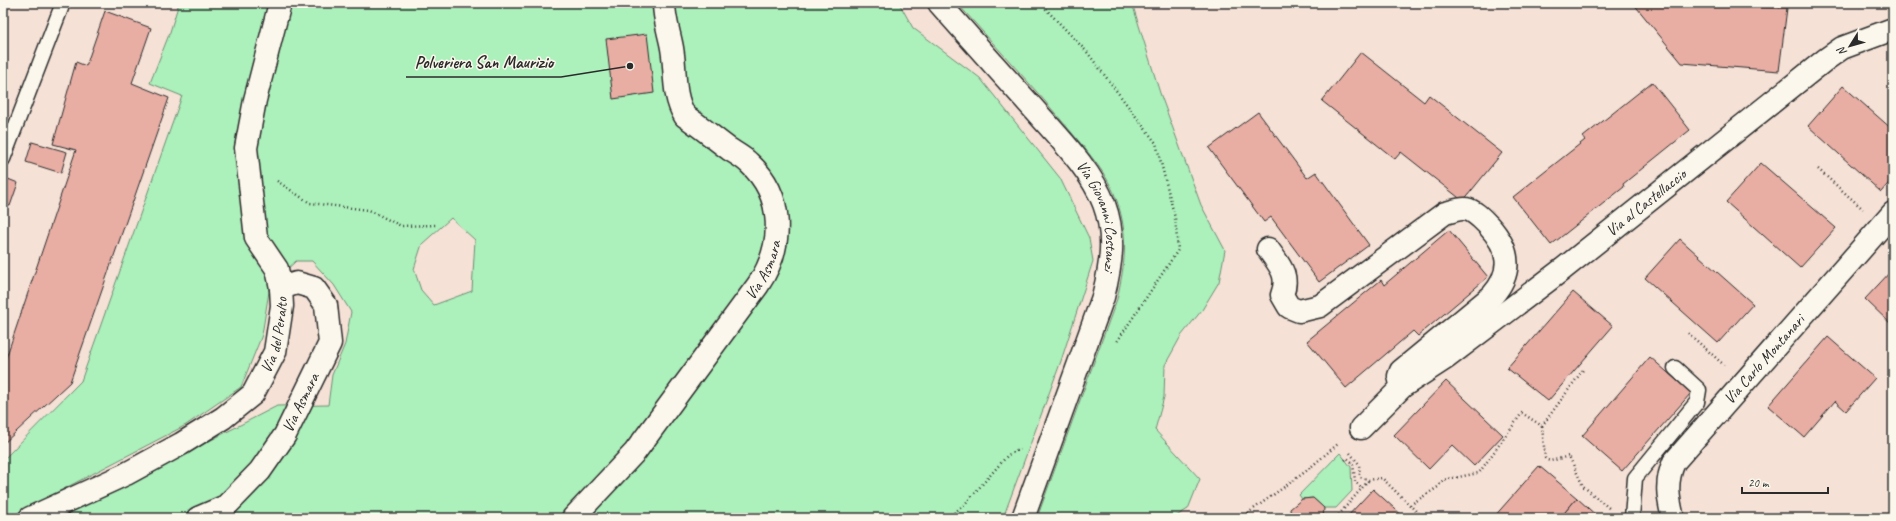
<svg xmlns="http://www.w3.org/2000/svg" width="1896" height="521" font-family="Caveat,sans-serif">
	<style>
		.green { fill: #acf0bb; stroke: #6c8e73; fill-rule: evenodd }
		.building { fill: #e8aea4; stroke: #2b2b2b }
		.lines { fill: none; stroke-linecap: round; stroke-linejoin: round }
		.lane-casing { stroke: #2b2b2b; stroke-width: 17 }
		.street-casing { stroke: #2b2b2b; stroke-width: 25 }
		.path { stroke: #2b2b2b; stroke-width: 2.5; stroke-dasharray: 1 3; stroke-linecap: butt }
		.lane { stroke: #fbf7ec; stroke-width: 14 }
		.street { stroke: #fbf7ec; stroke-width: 22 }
		.labels { text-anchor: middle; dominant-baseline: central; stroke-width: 3; stroke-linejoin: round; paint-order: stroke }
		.street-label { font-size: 16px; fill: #2b2b2b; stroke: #fbf7ec }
		.leader { fill: none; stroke: #2b2b2b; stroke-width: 1.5 }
		.callout-dot { fill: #2b2b2b; stroke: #fbf7ec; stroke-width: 1.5 }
		.callout-label { font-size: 17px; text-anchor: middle; font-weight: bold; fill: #2b2b2b; stroke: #fbf7ec; stroke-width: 3; stroke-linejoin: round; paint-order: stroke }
	</style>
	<rect width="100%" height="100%" fill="#f5e1d6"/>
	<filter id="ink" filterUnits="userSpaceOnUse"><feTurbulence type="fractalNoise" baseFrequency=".025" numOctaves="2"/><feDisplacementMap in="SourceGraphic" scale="8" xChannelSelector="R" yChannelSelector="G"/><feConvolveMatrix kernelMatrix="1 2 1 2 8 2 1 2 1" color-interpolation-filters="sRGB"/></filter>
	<g filter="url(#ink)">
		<g class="green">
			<path d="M179,3H899L913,28L980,78L1060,178L1089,238L1093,261L1061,361L1003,518H60L277,406L328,405L332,375L345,344L351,312L334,285L312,261H296L270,285L262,335L241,387L186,425L8,518H3V460L81,381L182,96L150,83L170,32ZM451,218L475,240L472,291L434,305L421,290L414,269L422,244Z"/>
			<path d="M957,3H1132L1160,93L1201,205L1225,250L1219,282L1202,310L1181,336L1165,365L1164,397L1155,430L1200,479L1188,509L1173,518H1037L1117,299C1125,264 1129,236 1117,201C1108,174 1089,154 1072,133C1035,88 995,46 957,3Z"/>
			<path d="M1340,453L1351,467L1352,491L1336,508H1324L1313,498L1302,499L1299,495Z"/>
		</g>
		<g class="building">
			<path d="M1633,3H1714L1716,6L1787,8L1779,71L1682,63Z"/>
			<path d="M105,11L151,28L132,83L169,98L70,382L3,444V367L76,150L53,144L76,62L86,66Z"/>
			<path d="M647,34L654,93L613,99L606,39Z"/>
			<path d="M1361,52L1424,102L1429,95L1502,153L1463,201L1401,152L1395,159L1322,101Z"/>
			<path d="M1652,82L1690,130L1623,184L1624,187L1551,245L1513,197L1585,140L1583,137Z"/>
			<path d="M1843,86L1893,130V178L1881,192L1808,126Z"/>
			<path d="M1258,112L1307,178L1316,172L1369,245L1319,282L1271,217L1264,222L1209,148Z"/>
			<path d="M32,142L67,152L61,173L26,162Z"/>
			<path d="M1761,163L1836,228L1800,268L1726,202Z"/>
			<path d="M3,177L18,183L10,206L3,204Z"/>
			<path d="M1449,230L1488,277L1418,336L1413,331L1346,388L1307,341L1381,280L1384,285Z"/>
			<path d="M1680,239L1753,304L1718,343L1645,278Z"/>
			<path d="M1893,269V326L1865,299Z"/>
			<path d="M1573,292L1613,326L1548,401L1507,368Z"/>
			<path d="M1828,337L1875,378L1846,411L1835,401L1804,437L1768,406Z"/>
			<path d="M1650,357L1691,393L1622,471L1582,436Z"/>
			<path d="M1446,381L1503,435L1474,466L1452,445L1429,469L1394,435Z"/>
			<path d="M1539,466L1577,498L1560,518H1493Z"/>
			<path d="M1373,489L1405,518H1346Z"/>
			<path d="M1313,498L1324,508L1323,518H1291L1290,509L1302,499Z"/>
			<path d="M1577,498L1599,518H1560Z"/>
		</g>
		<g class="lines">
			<defs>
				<g id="lane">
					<path d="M3,159L63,3"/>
					<path d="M1632,518L1635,478L1697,402L1699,390L1675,368"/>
				</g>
				<g id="street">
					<path id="s1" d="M939,3C970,38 1001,73 1032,107C1057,136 1091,169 1104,204C1116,236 1111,265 1103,297L1023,518"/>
					<path d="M1268,249C1279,265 1290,275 1282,295L1289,307L1299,311L1320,306L1445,213C1451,212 1460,208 1466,209C1475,211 1482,219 1488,225C1510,249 1514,271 1492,296L1401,371L1399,376L1401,384"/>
					<path id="s2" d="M1361,428L1403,386L1446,358L1563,269L1825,60L1842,48L1893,29"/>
					<path id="s3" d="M30,518L126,474L181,444L223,418L253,394L275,352L282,306L281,288L277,269L256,238L246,148L255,100L280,3"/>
					<path id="s4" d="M198,518L226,506L260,471L285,435L330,343L326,305L314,288L297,283L281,288"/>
					<path id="s5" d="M573,518L635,452L758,285C784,246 785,196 749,163C743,157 735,153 729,149C714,138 700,126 685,116C671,93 677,68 671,43C668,29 664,17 664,3"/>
					<path id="s6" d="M1673,518C1668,498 1665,482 1674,462L1893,213"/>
				</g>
			</defs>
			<use href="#lane" class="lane-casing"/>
			<use href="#street" class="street-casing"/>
			<g class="path">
				<path d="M1040,3L1087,52L1156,143L1175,218L1178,250L1116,343"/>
				<path d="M1818,169L1863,209"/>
				<path d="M277,181L310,203L369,210L401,226L436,225"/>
				<path d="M1688,333L1724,365"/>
				<path d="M1542,426L1583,370"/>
				<path d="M1350,453L1359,464L1360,477L1369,480L1382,478L1423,518"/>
				<path d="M1345,460L1347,458L1353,463L1355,481L1362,489"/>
				<path d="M1410,505L1438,487L1443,480L1479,473L1522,413L1542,426L1545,458L1547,460L1551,461L1569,456L1583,486L1610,509"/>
				<path d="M948,518L965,504L1008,455L1020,449"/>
				<path d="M1241,518L1305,472L1339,443"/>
				<path d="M1336,518L1369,480"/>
			</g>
			<use href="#lane" class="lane"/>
			<use href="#street" class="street"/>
		</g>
	</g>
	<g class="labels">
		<g class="street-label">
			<text stroke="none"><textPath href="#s2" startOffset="364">Via al Castellaccio</textPath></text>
			<text stroke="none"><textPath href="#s1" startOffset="271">Via Giovanni Costanzi</textPath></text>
			<text stroke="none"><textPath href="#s5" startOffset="314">Via Asmara</textPath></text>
			<text stroke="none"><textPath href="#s3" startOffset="320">Via del Peralto</textPath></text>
			<text stroke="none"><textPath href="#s6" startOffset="194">Via Carlo Montanari</textPath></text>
			<text stroke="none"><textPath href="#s4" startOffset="159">Via Asmara</textPath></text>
		</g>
	</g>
	<path class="leader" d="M630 66L561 77H406"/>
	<circle class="callout-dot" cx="630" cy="66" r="4"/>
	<g class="callout-label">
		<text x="484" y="68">Polveriera San Maurizio</text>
	</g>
	<rect width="1896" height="521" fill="none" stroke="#fbf7ec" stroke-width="16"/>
	<rect x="8" y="8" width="1880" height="505" fill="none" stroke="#2b2b2b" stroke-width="1.5" filter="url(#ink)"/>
	<g transform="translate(1850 46) rotate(233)" stroke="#fbf7ec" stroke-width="3" paint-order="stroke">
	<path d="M0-3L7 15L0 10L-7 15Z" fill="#2b2b2b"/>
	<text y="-6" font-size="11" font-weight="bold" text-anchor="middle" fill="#2b2b2b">N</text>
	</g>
	<path d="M1742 487v6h86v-6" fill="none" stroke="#2b2b2b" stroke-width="2"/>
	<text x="1748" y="487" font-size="12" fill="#2b2b2b" stroke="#fbf7ec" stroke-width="3" paint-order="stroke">20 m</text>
</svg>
